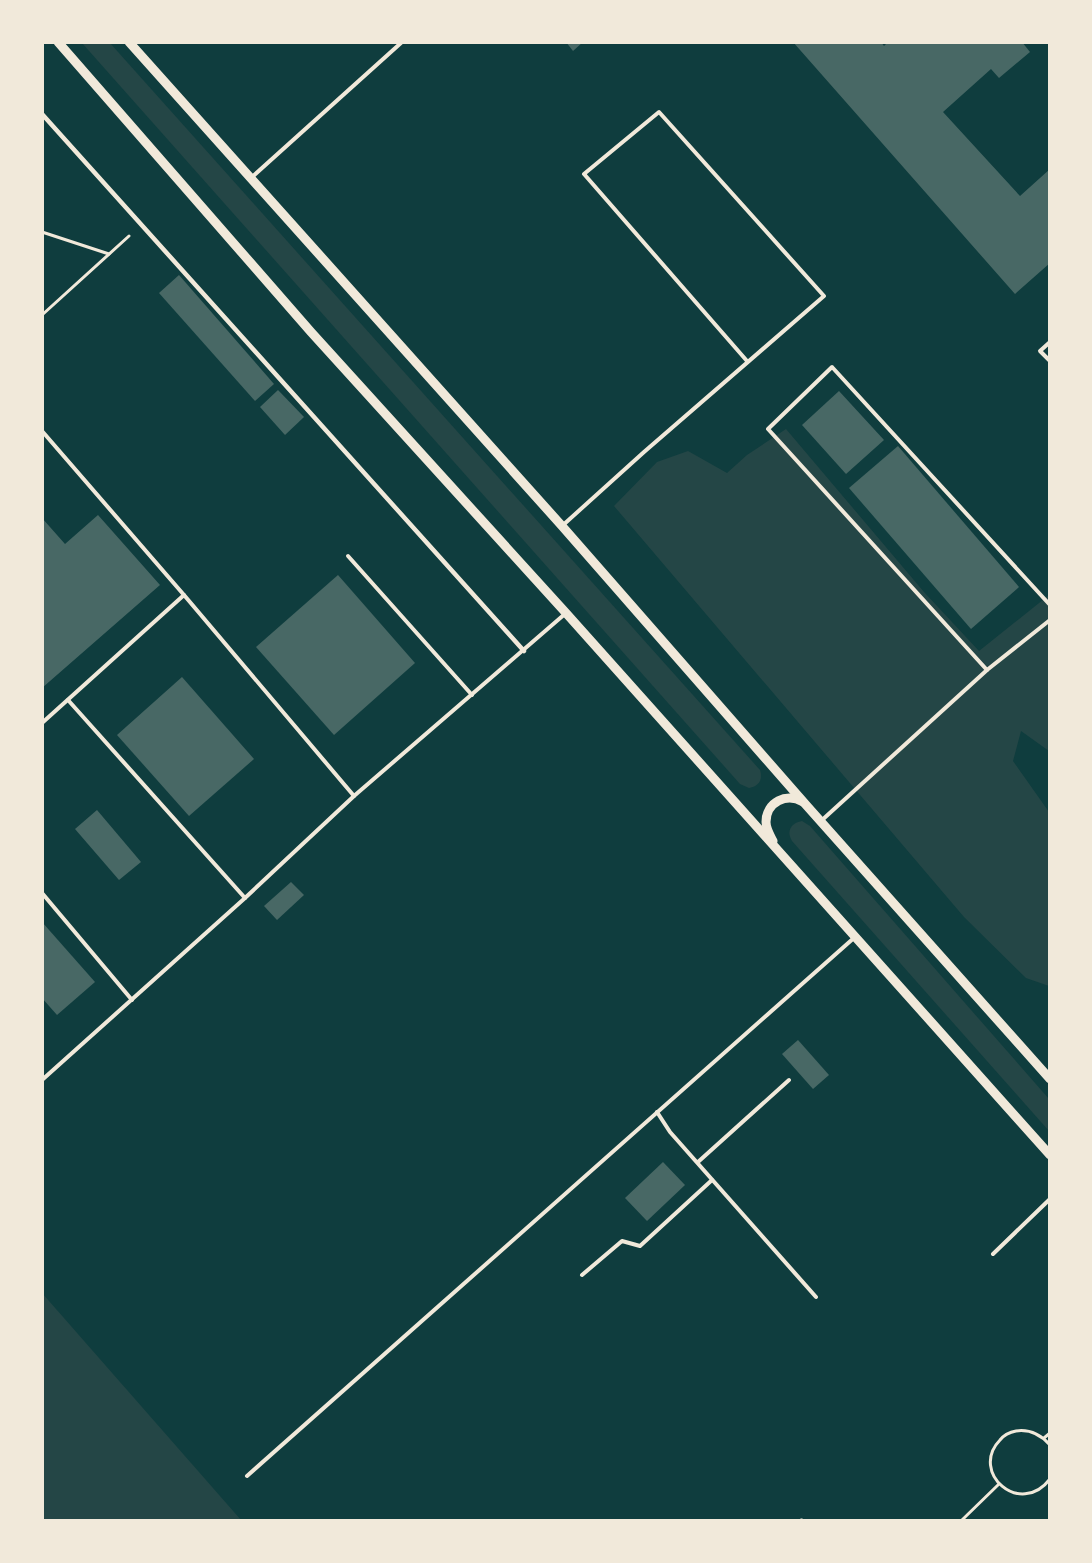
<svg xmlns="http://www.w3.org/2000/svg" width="1092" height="1563" font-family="'Roboto Serif',serif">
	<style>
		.green { fill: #244646 }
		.building { fill: #486865 }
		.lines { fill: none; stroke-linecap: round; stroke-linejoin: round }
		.path { stroke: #f1e9da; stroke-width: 3 }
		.service { stroke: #f1e9da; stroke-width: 4 }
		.pedestrian { stroke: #f1e9da; stroke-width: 4.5 }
		.tertiary { stroke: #f1e9da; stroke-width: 9 }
	</style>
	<rect width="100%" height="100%" fill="#0f3d3e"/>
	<g class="green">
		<path d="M82,43H110L760,770C763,780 759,786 749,788L740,784Z"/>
		<path d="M786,429L924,592L979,651L1049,595V751L1021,731L1013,761L1049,812V986L1026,978L964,917L614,506L657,462L688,451L727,473L747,455Z"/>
		<path d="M802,821L810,826L1049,1099V1131L792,841C786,831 791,823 802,821Z"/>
		<path d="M42,1293L241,1520H43Z"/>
	</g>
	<g class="building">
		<path d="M566,42H583L573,51Z"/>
		<path d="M793,42H881L884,46L888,42H1022L1030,52L999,78L991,69L943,112L1020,196L1050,169V263L1015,294Z"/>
		<path d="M179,275L274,384L255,401L159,293Z"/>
		<path d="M278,390L304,417L285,435L260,407Z"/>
		<path d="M839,391L884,440L846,474L802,425Z"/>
		<path d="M898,446L1019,587L971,629L849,488Z"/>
		<path d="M98,515L160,585L42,688V518L65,544Z"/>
		<path d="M338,575L415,663L334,735L256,647Z"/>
		<path d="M182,677L254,759L189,816L117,735Z"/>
		<path d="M97,810L141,862L119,880L75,829Z"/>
		<path d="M291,882L304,895L277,920L264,906Z"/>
		<path d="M42,922L95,982L57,1015L42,998Z"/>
		<path d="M798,1040L829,1075L813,1089L782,1054Z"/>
		<path d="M663,1162L685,1185L647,1221L625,1198Z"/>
	</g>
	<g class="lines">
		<g class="path">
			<path d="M42,232L109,254"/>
			<path d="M42,315L129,236"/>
			<path d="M1044,1438L1050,1433"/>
			<path d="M1050,1445C1041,1435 1030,1429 1016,1431C1010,1432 1004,1435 1000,1440C969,1472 1020,1518 1050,1479"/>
			<path d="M801,1520H802"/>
			<path d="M962,1520L999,1484"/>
		</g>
		<g class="service">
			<path d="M251,178L402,42"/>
			<path d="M1050,342L1040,351L1050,361"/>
			<path d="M42,431L184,595"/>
			<path d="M562,526L644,452L824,296L659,112L584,174L747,361"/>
			<path d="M348,556L472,695"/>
			<path d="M987,670L768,429L832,367L1050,605"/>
			<path d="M68,700L245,898L354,796"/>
			<path d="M42,723L184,595L354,796L566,613"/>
			<path d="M821,821L987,670L1050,620"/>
			<path d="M42,893L132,1000"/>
			<path d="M42,1080L245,898"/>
			<path d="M657,1112L670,1132L816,1297"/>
			<path d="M698,1162L789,1080"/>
			<path d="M993,1254L1050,1199"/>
			<path d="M582,1275L622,1241L640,1246L712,1180"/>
			<path d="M247,1476L855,937"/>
		</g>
		<path class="pedestrian" d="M42,114L524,651"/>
		<g class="tertiary">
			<path d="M58,42L311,332L566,613L1050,1155"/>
			<path d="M129,42L562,526L807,806L1050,1079"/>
			<path d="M773,841C770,835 766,829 766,822C766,802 787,792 803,802"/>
		</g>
	</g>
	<rect width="1092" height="1563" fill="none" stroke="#f1e9da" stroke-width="88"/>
</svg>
